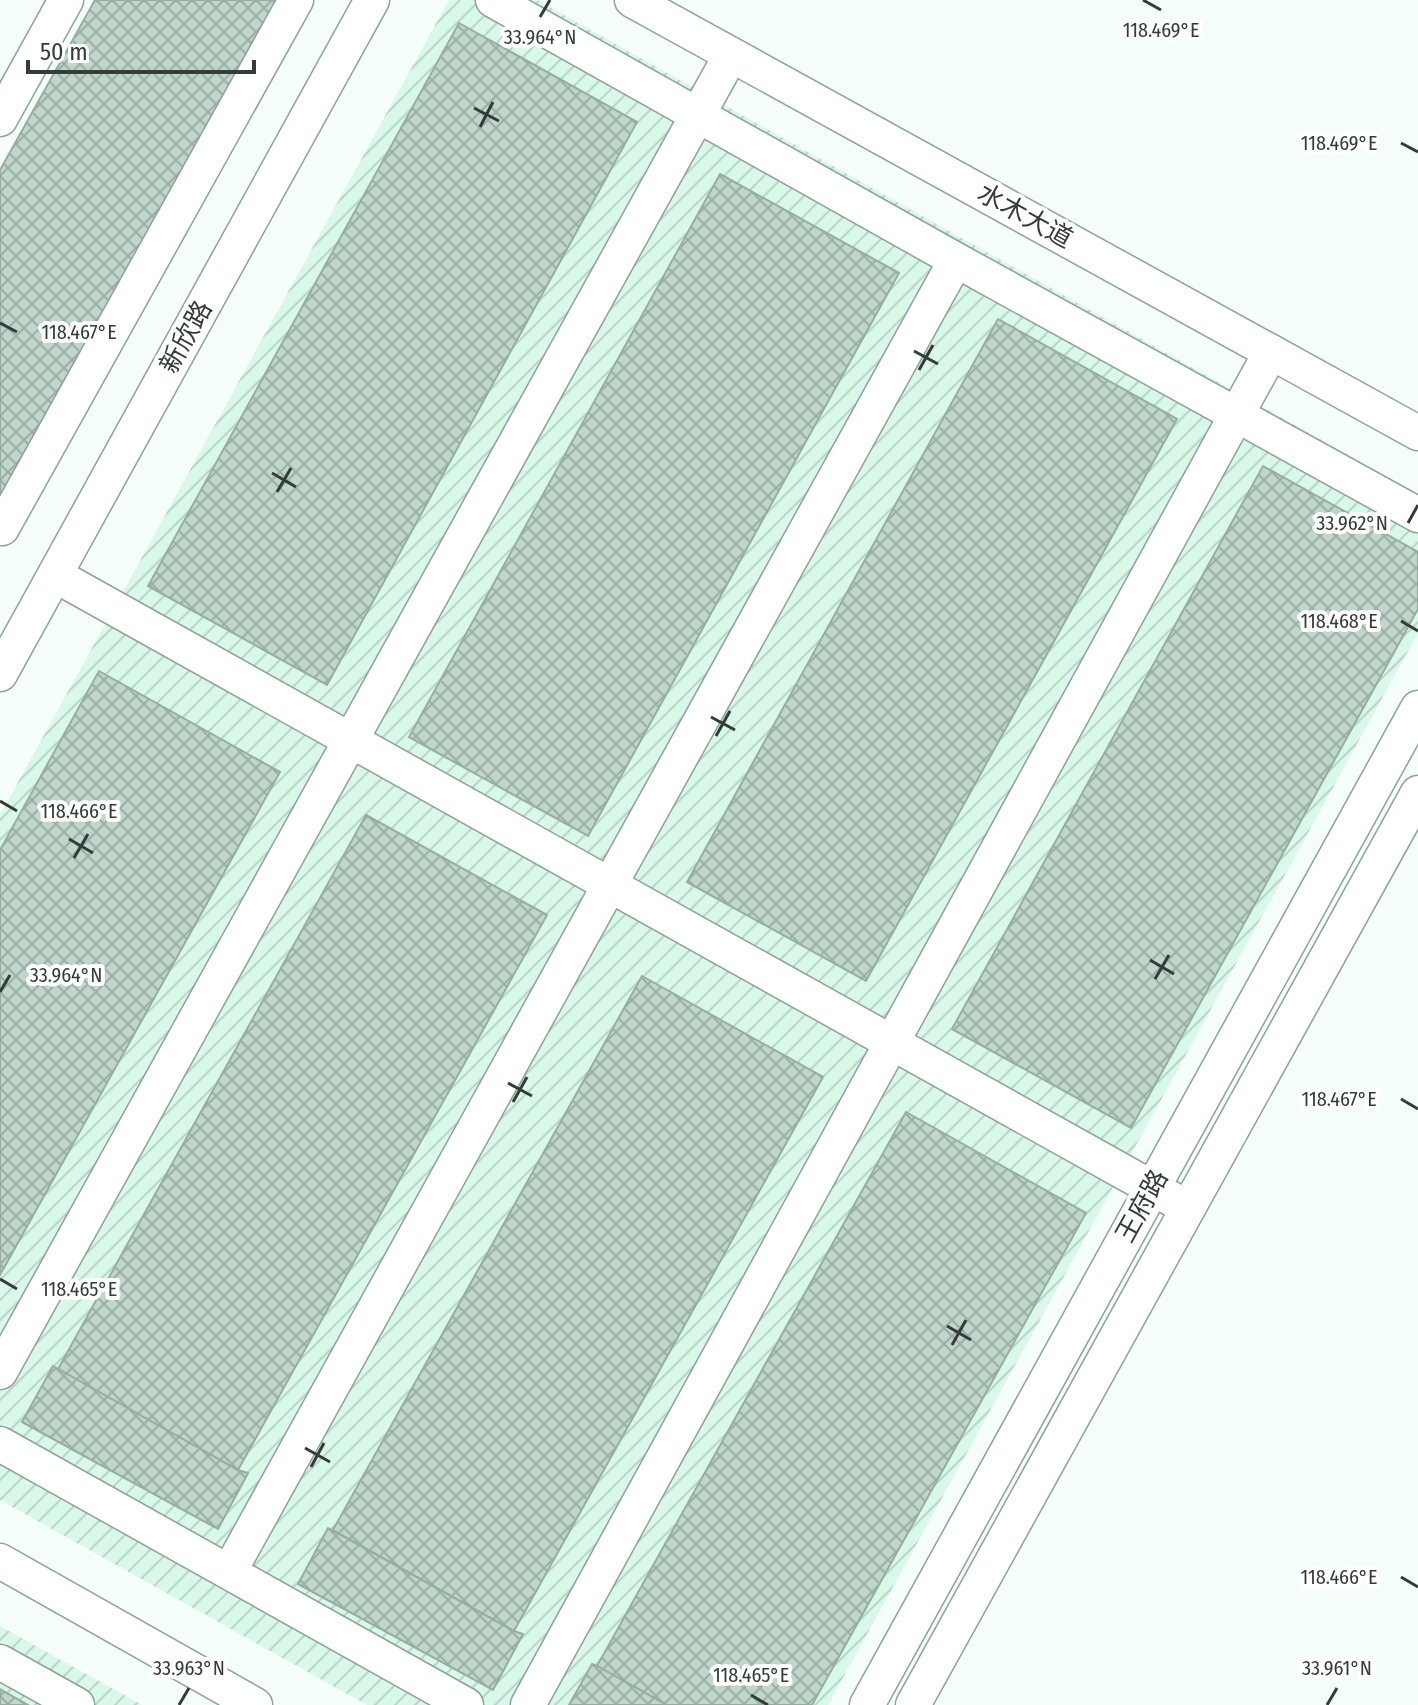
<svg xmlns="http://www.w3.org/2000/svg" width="1418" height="1705" font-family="'Fira Sans Condensed','Noto Sans SC',sans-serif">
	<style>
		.industrial { fill: url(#industrial-furrows) }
		.building { fill: url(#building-cross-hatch); stroke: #97ada2; stroke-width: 2 }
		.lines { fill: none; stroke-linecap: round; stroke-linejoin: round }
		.minor-casing { stroke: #8da298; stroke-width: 37 }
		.minor { stroke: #fff; stroke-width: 34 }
		.ticks { fill: none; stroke: #333c38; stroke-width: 3 }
		.labels { text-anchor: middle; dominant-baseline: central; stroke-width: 8; stroke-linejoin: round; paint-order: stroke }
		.street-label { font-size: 26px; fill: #333c38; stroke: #fff }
		.ticks-label { font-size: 20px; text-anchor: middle; fill: #333c38; stroke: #fff; stroke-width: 8; stroke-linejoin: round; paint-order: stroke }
	</style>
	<defs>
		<pattern id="industrial-furrows" width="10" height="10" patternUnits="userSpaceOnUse" patternTransform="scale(2)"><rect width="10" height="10" fill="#d8f8e9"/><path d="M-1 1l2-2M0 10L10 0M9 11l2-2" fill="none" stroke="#bad6c9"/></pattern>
		<pattern id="building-cross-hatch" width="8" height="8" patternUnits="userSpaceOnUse" patternTransform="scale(2)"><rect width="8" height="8" fill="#bfd6cb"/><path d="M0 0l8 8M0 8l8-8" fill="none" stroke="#9cafa6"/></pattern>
	</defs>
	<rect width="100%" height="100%" fill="#f5fefa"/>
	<g class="industrial">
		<path d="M449,0H537L1418,494V633L828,1705H367L0,1500V815Z"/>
		<path d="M0,1626L142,1705H0Z"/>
	</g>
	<g class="building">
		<path d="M95,0H285L0,509V170Z"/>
		<path d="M459,23L637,122L327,685L148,586Z"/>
		<path d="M720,174L899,273L588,836L409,737Z"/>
		<path d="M998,319L1177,419L866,981L687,882Z"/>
		<path d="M1263,466L1418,552V609L1131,1128L952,1029Z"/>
		<path d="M99,671L280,772L0,1275V850Z"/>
		<path d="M366,815L547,915L238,1470L58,1369Z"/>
		<path d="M642,976L823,1077L514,1631L333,1530Z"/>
		<path d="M906,1112L1086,1213L812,1705H667L597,1666Z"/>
		<path d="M53,1366L238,1470L248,1473L218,1529L22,1422Z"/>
		<path d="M328,1528L514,1631L523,1634L493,1690L298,1584Z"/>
		<path d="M592,1664L597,1666L667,1705H569Z"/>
		<path d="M0,1689L28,1705H0Z"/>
	</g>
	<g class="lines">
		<defs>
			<g id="minor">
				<path d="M493,0L956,260L1418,515"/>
				<path d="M632,0L1418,433"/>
				<path d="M0,119L66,0"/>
				<path d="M0,527L2,528L296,0"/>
				<path d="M55,575L1188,1208"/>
				<path d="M0,674L372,0"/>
				<path d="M0,1372L731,55"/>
				<path d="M0,1444L466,1705"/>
				<path d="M0,1561L255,1705"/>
				<path d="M229,1572L956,260"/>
				<path d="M0,1662L77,1705"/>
				<path d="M528,1705L1271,352"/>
				<path d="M867,1705L1418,708"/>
				<path d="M913,1705L1418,793"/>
			</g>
		</defs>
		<use href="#minor" class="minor-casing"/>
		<use href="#minor" class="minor"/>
	</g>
	<path class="ticks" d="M1143,0L1161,10M540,17L550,0M474,108L499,121M480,127L493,102M1401,143L1418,152M0,323L17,332M914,351L938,364M919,370L933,345M272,473L296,487M277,492L291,468M1408,523L1418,505M1401,621L1418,631M711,717L735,730M716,736L730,711M0,801L17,811M69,839L93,853M74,858L88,834M1150,960L1174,974M1155,979L1169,955M0,992L10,975M508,1083L532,1096M1401,1099L1418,1109M513,1102L527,1077M0,1279L17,1289M947,1326L971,1340M952,1345L966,1320M305,1448L330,1462M311,1467L324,1443M1401,1577L1418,1587M751,1695L768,1705M179,1705L189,1688M1327,1705L1337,1688"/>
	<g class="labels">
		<g class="street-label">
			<text transform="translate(1025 216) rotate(29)">水木大道</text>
			<text transform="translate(186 337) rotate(-61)">新欣路</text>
			<text transform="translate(1142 1206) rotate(-61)">王府路</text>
		</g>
	</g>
	<g class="ticks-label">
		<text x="1161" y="37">118.469°E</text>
		<text x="540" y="44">33.964°N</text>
		<text x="1339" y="150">118.469°E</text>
		<text x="79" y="339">118.467°E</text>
		<text x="1352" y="530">33.962°N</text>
		<text x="1339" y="628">118.468°E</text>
		<text x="79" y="818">118.466°E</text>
		<text x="66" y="982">33.964°N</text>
		<text x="1339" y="1106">118.467°E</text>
		<text x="79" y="1296">118.465°E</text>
		<text x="1339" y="1584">118.466°E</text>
		<text x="189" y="1675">33.963°N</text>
		<text x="1337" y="1675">33.961°N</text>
		<text x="751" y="1682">118.465°E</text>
	</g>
	<path d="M28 60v12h226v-12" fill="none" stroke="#333c38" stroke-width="4"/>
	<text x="40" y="60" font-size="24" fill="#333c38" stroke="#ffffff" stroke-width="6" paint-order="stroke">50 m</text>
</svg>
